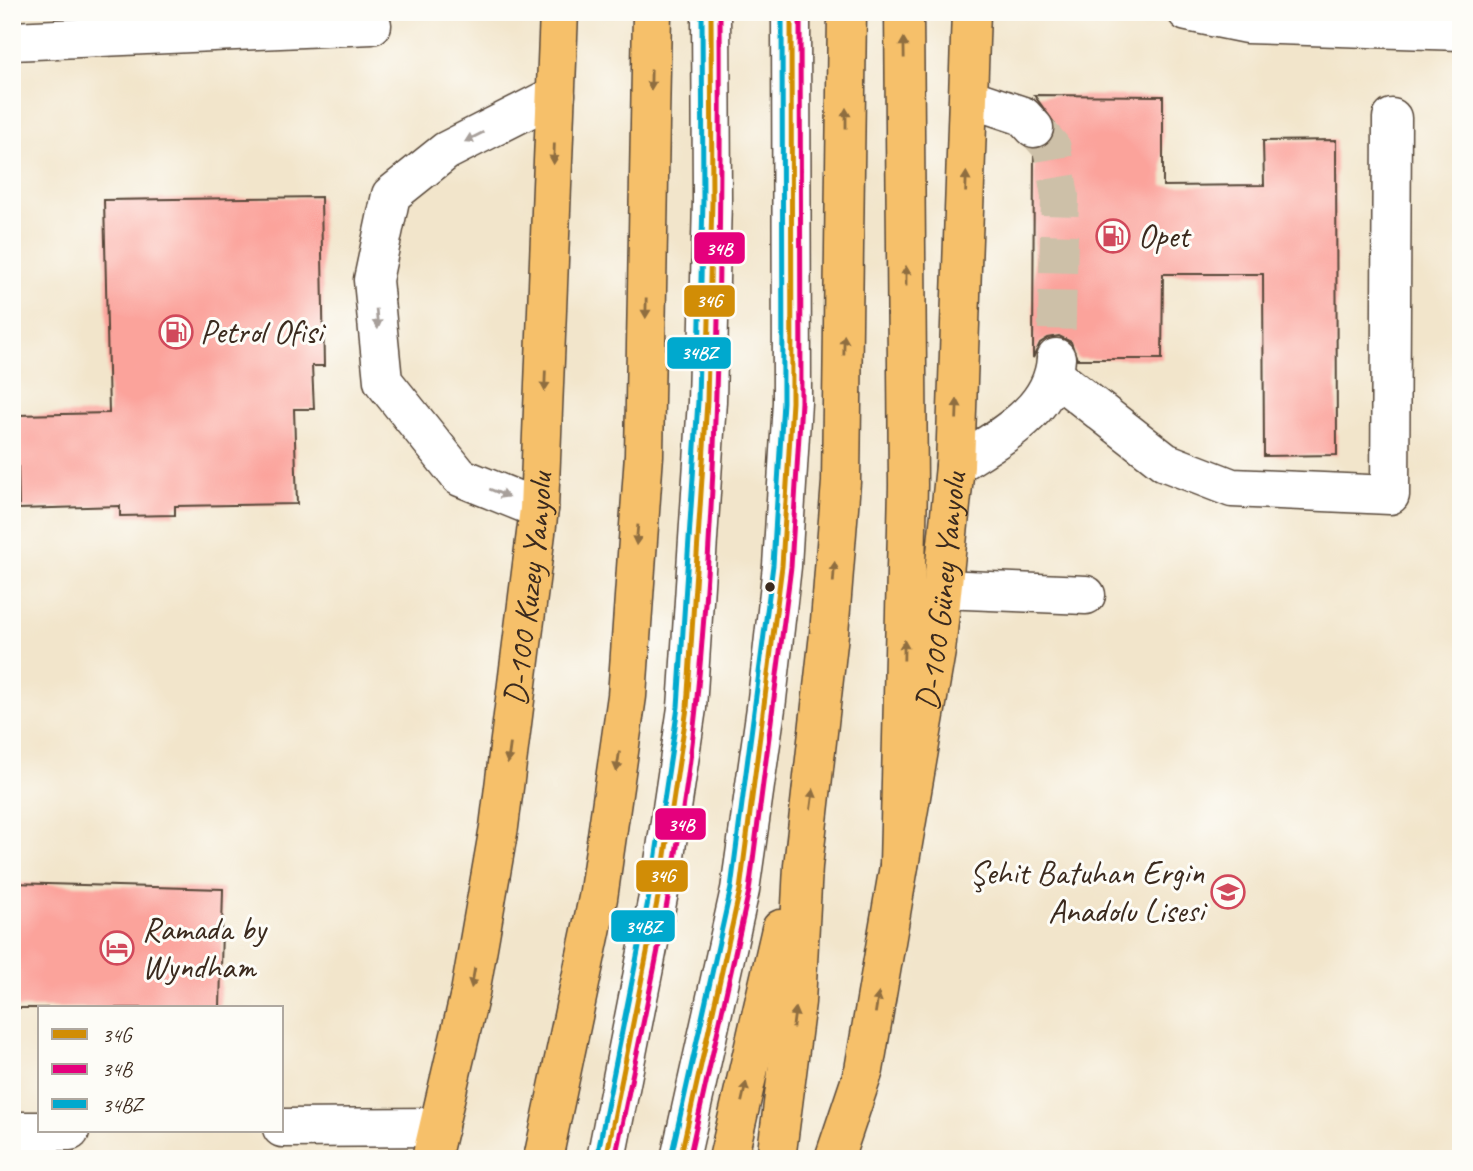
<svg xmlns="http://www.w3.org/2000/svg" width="1473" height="1171" font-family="Caveat,sans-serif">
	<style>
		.building { fill: #fba39b }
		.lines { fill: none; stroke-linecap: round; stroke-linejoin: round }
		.minor-tunnel { stroke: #cdc0a8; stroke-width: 38; stroke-dasharray: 38 19; stroke-linecap: butt }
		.minor-casing { stroke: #564638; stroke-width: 41 }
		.major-casing { stroke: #564638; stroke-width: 41 }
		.highway-casing { stroke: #564638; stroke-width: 41 }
		.minor { stroke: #fff; stroke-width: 38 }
		.major { stroke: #f6c06b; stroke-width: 38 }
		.highway { stroke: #f6c06b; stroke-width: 38 }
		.bus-1-casing { stroke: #fdfcf7; stroke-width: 10 }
		.bus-2-casing { stroke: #fdfcf7; stroke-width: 10 }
		.bus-3-casing { stroke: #fdfcf7; stroke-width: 10 }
		.bus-1 { stroke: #d18d06; stroke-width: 5 }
		.bus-2 { stroke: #e5007d; stroke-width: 5 }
		.bus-3 { stroke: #00a9ce; stroke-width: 5 }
		.oneway { fill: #8f6e41 }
		.oneway2 { fill: #a79f9a }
		.bus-dot { fill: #3b2a1e; stroke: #fdfcf7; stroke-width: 2.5 }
		.labels { text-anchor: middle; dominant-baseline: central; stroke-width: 6; stroke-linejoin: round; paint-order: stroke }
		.poi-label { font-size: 33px; fill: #3b2a1e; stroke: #fdfcf7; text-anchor: start }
		.street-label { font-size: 33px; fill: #3b2a1e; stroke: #fdfcf7 }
		.line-badge { stroke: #fdfcf7; stroke-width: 2.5 }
		.badge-label { font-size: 19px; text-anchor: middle; font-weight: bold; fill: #fff }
	</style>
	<rect width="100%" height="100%" fill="#fdfcf7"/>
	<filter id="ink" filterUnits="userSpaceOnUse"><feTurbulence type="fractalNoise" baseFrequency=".0143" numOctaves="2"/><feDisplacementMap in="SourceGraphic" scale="14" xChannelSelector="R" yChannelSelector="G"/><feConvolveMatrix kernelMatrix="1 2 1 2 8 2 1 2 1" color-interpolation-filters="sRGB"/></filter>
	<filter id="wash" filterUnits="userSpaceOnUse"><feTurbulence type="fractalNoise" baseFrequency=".00686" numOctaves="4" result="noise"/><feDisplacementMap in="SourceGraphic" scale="28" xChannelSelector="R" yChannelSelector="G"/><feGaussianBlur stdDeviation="1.57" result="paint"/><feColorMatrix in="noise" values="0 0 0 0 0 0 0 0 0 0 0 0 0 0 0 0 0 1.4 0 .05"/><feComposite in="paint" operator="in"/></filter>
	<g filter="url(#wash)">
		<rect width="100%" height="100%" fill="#f2e5cb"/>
		<g id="blocks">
			<g class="building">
				<path d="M1034,95L1163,96V186L1264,185L1263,141L1336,140L1337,455L1264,456L1263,274H1163L1162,359H1077L1071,342L1059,336L1048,338L1040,343L1033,358L1034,149L1049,144L1055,134V124Z"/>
				<path d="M321,197L324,366H312L314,409H294L297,504L175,506V515L120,516V506L19,509L17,415L109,413L104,200Z"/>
				<path d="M12,883L223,889L220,1008H12Z"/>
			</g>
		</g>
	</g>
	<g filter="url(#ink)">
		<use href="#blocks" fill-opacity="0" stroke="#564638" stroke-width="2"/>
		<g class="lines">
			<path class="minor-tunnel" d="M1034,128L1052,148L1060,196L1056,358"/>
			<defs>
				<g id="minor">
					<path d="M1187,12L1246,24L1461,31"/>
					<path d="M12,41L372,25"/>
					<path d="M969,98L1023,116L1034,128"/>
					<path d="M1055,376L1165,462L1232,488L1390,495L1392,118"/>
					<path d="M955,466C995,439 1053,413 1056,358"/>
					<path d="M539,509L460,477L383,381L373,280L391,195L446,151L556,95"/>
					<path d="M942,589L1086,595"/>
					<path d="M282,1128L439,1127"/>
					<path d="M12,1131H70"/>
					<path d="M606,1159L661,882L687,708L707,401L712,200L711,12"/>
					<path d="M680,1159L740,890L766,708L782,566L792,402L791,12"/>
				</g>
				<g id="major">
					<path id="s1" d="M431,1159L470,993L499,827L539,509L559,12"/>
					<path id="s2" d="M834,1159L864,1070L936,651L955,466L971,12"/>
				</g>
				<g id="highway">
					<path d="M899,865L908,485L904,12"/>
					<path d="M543,1159L598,898L627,696L644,455L652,12"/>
					<path d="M728,1159L781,929"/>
					<path d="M776,1159L796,1002L803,866L829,634L841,482L847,12"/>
				</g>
			</defs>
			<use href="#minor" class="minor-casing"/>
			<use href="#major" class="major-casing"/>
			<use href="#highway" class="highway-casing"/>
			<use href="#minor" class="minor"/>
			<use href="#major" class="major"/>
			<use href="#highway" class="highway"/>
			<defs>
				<g id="bus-1">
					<path d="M606,1159L661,882L687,708L707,401L712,200L711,12"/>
					<path d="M680,1159L740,890L782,566L792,402L791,12"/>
				</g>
				<g id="bus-2">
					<path d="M615,1159C645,1010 681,859 696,708C719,477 721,244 720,12"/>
					<path d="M689,1159L749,891L791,567L801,402L800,12"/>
				</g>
				<g id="bus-3">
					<path d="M597,1157L652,881L678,707L698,401L703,200L702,12"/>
					<path d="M671,1157L731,888L773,565L783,402L782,12"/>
				</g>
			</defs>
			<use href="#bus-1" class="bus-1-casing"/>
			<use href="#bus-2" class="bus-2-casing"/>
			<use href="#bus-3" class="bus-3-casing"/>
			<use href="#bus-1" class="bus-1"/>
			<use href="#bus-2" class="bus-2"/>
			<use href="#bus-3" class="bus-3"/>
		</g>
		<defs><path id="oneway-solid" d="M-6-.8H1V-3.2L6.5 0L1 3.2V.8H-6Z" transform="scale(1.75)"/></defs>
		<g class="oneway">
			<use href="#oneway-solid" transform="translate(904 48) rotate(-91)"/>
			<use href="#oneway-solid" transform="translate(651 80) rotate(91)"/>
			<use href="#oneway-solid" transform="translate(846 118) rotate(-90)"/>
			<use href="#oneway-solid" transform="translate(554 154) rotate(92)"/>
			<use href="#oneway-solid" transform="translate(966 182) rotate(-88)"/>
			<use href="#oneway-solid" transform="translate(906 276) rotate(-90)"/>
			<use href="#oneway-solid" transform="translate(646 308) rotate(91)"/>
			<use href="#oneway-solid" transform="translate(844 345) rotate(-89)"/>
			<use href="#oneway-solid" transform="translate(545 381) rotate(92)"/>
			<use href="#oneway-solid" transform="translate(957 409) rotate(-88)"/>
			<use href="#oneway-solid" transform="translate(637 535) rotate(95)"/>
			<use href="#oneway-solid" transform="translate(834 572) rotate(-86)"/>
			<use href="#oneway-solid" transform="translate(904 650) rotate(-89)"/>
			<use href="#oneway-solid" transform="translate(509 754) rotate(98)"/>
			<use href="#oneway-solid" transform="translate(618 762) rotate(98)"/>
			<use href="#oneway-solid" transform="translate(812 799) rotate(-82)"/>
			<use href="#oneway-solid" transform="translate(473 978) rotate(100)"/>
			<use href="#oneway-solid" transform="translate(877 1003) rotate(-81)"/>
			<use href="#oneway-solid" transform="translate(794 1018) rotate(-83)"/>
			<use href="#oneway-solid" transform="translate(744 1092) rotate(-77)"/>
		</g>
		<g class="oneway2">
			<use href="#oneway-solid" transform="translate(474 137) rotate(153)"/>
			<use href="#oneway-solid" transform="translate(377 319) rotate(85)"/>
			<use href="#oneway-solid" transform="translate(499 493) rotate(22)"/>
		</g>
	</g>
	<defs>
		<symbol id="fuel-ring" viewBox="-11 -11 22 22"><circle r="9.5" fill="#fdfcf7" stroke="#d1495b" stroke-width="1.5"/><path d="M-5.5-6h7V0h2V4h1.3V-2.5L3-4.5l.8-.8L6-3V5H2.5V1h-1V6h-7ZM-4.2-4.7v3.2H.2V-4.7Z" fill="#d1495b"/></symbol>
		<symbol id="school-ring" viewBox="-11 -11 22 22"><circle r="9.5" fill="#fdfcf7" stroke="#d1495b" stroke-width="1.5"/><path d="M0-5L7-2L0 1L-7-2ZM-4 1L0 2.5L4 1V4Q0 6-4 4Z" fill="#d1495b"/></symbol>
		<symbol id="hotel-ring" viewBox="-11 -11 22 22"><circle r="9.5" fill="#fdfcf7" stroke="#d1495b" stroke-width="1.5"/><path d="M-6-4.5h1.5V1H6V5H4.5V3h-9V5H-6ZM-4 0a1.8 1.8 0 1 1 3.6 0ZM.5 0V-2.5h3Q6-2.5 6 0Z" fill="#d1495b"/></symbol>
	</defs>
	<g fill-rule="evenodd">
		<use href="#fuel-ring" x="1094" y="217" width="38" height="38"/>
		<use href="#fuel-ring" x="157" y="313" width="38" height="38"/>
		<use href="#school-ring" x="1209" y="873" width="38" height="38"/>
		<use href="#hotel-ring" x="98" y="929" width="38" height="38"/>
	</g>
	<circle class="bus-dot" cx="770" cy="587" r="6"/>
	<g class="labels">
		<g class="poi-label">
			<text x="1138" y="236">Opet</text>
			<text x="200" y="332">Petrol Ofisi</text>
			<text x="1204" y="873" text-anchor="end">Şehit Batuhan Ergin<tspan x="1204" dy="38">Anadolu Lisesi</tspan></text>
			<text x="142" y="929">Ramada by<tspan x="142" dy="38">Wyndham</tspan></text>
		</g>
		<g class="street-label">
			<text stroke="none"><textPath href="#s1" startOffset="579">D-100 Kuzey Yanyolu</textPath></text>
			<text stroke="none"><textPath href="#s2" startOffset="579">D-100 Güney Yanyolu</textPath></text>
		</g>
	</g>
	<g class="line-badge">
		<rect x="693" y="231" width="53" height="34" rx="7" fill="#e5007d"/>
		<rect x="683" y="284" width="53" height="34" rx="7" fill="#d18d06"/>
		<rect x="666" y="336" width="66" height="34" rx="7" fill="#00a9ce"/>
		<rect x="654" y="807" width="53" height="34" rx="7" fill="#e5007d"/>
		<rect x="635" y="859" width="54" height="34" rx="7" fill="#d18d06"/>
		<rect x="610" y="909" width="66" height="34" rx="7" fill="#00a9ce"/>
	</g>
	<g class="badge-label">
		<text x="719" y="255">34B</text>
		<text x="709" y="307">34G</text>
		<text x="699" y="359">34BZ</text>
		<text x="681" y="831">34B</text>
		<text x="662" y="882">34G</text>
		<text x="643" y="933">34BZ</text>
	</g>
	<rect width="1473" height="1171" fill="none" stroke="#fdfcf7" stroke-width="42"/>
	<rect x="38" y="1006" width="245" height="126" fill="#fdfcf7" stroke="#afa8a0" stroke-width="2"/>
	<rect x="52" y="1029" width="35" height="10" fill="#d18d06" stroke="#afa8a0" stroke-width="2"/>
	<text x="102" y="1042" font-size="21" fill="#3b2a1e">34G</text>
	<rect x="52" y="1064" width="35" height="10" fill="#e5007d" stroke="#afa8a0" stroke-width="2"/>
	<text x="102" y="1076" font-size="21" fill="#3b2a1e">34B</text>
	<rect x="52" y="1099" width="35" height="10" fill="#00a9ce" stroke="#afa8a0" stroke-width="2"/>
	<text x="102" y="1112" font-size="21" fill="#3b2a1e">34BZ</text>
</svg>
